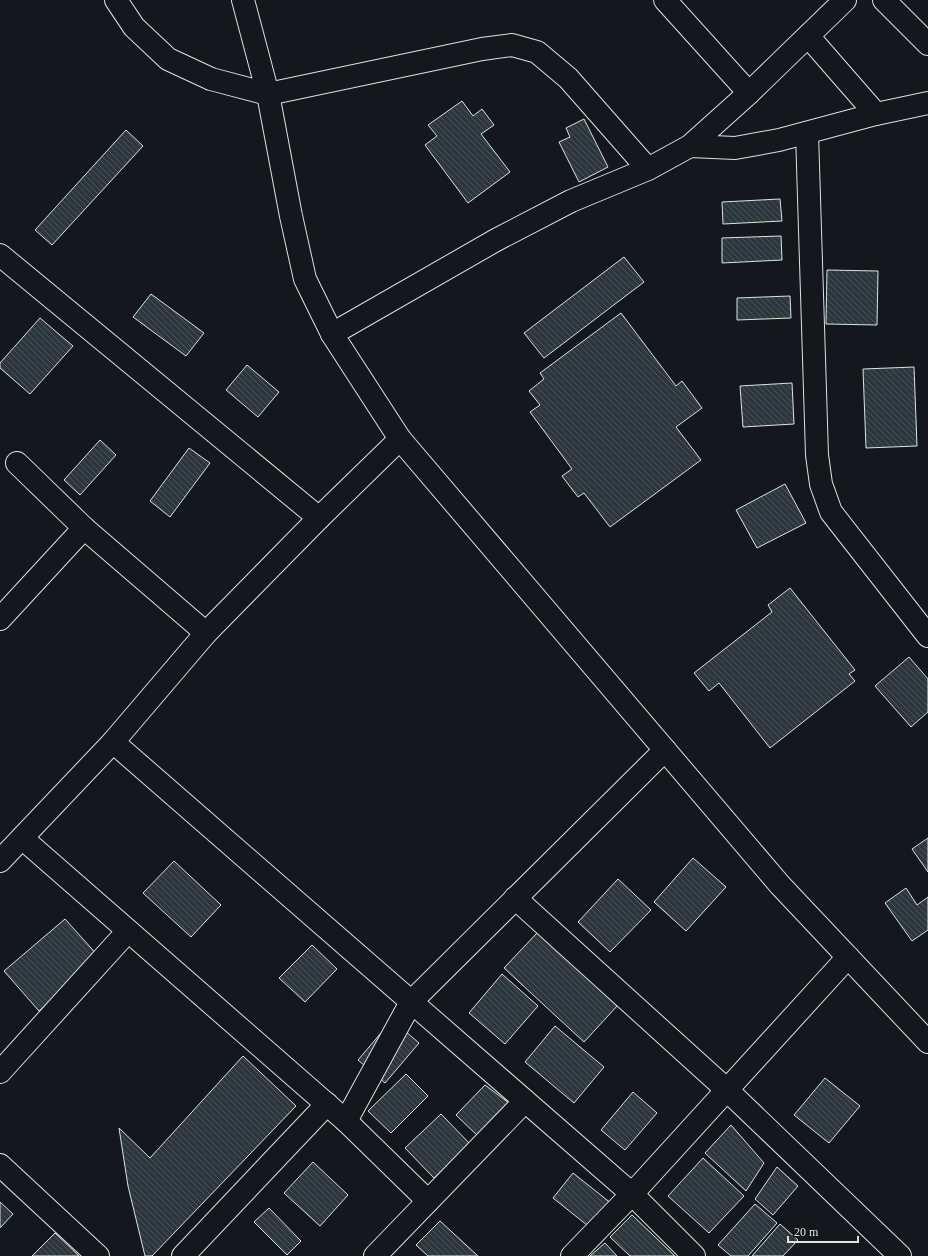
<svg xmlns="http://www.w3.org/2000/svg" width="928" height="1256" font-family="'Times New Roman',serif">
	<style>
		.building { fill: url(#building-back-hatch); stroke: #d8e6dc }
		.lines { fill: none; stroke-linecap: round; stroke-linejoin: round }
		.minor-casing { stroke: #d8e6dc; stroke-width: 24 }
		.minor { stroke: #14181c; stroke-width: 22 }
	</style>
	<defs>
		<pattern id="building-back-hatch" width="6" height="6" patternUnits="userSpaceOnUse"><rect width="6" height="6" fill="#2c363c"/><path d="M-1 5l2 2M0 0l6 6M5-1l2 2" fill="none" stroke="#4a5358"/></pattern>
	</defs>
	<rect width="100%" height="100%" fill="#14181c"/>
	<g class="building">
		<path d="M462,101L473,116L482,109L494,125L481,134L510,172L468,203L425,145L437,136L428,125Z"/>
		<path d="M584,119L608,167L579,182L559,142L570,137L566,128Z"/>
		<path d="M126,130L143,146L52,245L35,230Z"/>
		<path d="M780,199L782,221L723,224L722,202Z"/>
		<path d="M781,236L782,260L722,263V238Z"/>
		<path d="M624,257L644,282L544,358L524,333Z"/>
		<path d="M827,270L878,271L877,325L826,324Z"/>
		<path d="M151,294L204,333L186,356L133,317Z"/>
		<path d="M790,296L791,318L737,320V298Z"/>
		<path d="M621,313L676,386L682,381L702,408L676,427L701,460L610,527L584,493L578,497L562,476L572,469L530,412L540,405L529,391L544,379L540,373Z"/>
		<path d="M40,318L73,346L30,394L0,368V363Z"/>
		<path d="M247,365L279,392L258,417L226,390Z"/>
		<path d="M914,367L917,446L866,448L863,369Z"/>
		<path d="M792,383L794,424L743,427L740,386Z"/>
		<path d="M100,440L116,455L80,495L64,480Z"/>
		<path d="M189,448L210,463L170,517L150,501Z"/>
		<path d="M785,484L806,523L757,548L736,510Z"/>
		<path d="M790,588L855,670L849,674L855,681L770,748L719,683L709,691L694,673L772,612L768,605Z"/>
		<path d="M909,657L928,679V712L911,727L875,686Z"/>
		<path d="M928,838V872L912,849Z"/>
		<path d="M693,858L726,887L686,931L654,902Z"/>
		<path d="M174,861L221,905L191,937L143,893Z"/>
		<path d="M618,879L651,910L610,952L578,922Z"/>
		<path d="M906,888L917,905L928,897V930L912,941L885,903Z"/>
		<path d="M65,919L100,958L39,1011L4,971Z"/>
		<path d="M538,932L618,1005L584,1042L504,968Z"/>
		<path d="M312,945L337,969L305,1002L279,978Z"/>
		<path d="M502,974L538,1006L505,1044L469,1013Z"/>
		<path d="M392,1020L419,1043L385,1083L358,1060Z"/>
		<path d="M555,1026L604,1067L574,1103L525,1062Z"/>
		<path d="M243,1056L296,1106L152,1256H145L128,1186L119,1128L150,1158Z"/>
		<path d="M406,1074L428,1096L391,1133L368,1111Z"/>
		<path d="M825,1078L860,1106L829,1143L794,1115Z"/>
		<path d="M485,1085L509,1103L480,1138L456,1115Z"/>
		<path d="M633,1092L657,1113L625,1150L601,1130Z"/>
		<path d="M441,1114L470,1144L434,1178L405,1148Z"/>
		<path d="M731,1125L764,1163L746,1191L705,1153Z"/>
		<path d="M703,1158L744,1196L709,1233L668,1196Z"/>
		<path d="M313,1162L348,1195L320,1226L284,1193Z"/>
		<path d="M777,1167L798,1186L773,1215L755,1199Z"/>
		<path d="M573,1173L612,1204L592,1229L553,1198Z"/>
		<path d="M0,1202L13,1214L0,1228Z"/>
		<path d="M755,1204L777,1223L748,1256H731L718,1245Z"/>
		<path d="M269,1208L301,1241L287,1255L254,1222Z"/>
		<path d="M632,1215L675,1256H630L610,1237Z"/>
		<path d="M440,1221L478,1256H428L416,1245Z"/>
		<path d="M780,1224L798,1240L783,1256H752Z"/>
		<path d="M55,1233L79,1256H32Z"/>
		<path d="M605,1243L617,1256H590Z"/>
	</g>
	<g class="lines">
		<defs>
			<g id="minor">
				<path d="M116,0L134,27L168,59L211,79L268,94L482,49L512,45L537,52L568,78L648,169"/>
				<path d="M243,0L268,94L291,216L305,279L332,334L400,439L780,885L928,1042"/>
				<path d="M665,0L749,93"/>
				<path d="M884,0L928,44"/>
				<path d="M808,36L876,114"/>
				<path d="M807,133L817,455L821,484L831,512L928,636"/>
				<path d="M690,146L735,148L779,140L876,114L928,103"/>
				<path d="M0,255L319,518"/>
				<path d="M332,334L496,240L571,201L648,169L690,146L749,93L845,0"/>
				<path d="M17,463L84,528L206,633"/>
				<path d="M0,619L84,528"/>
				<path d="M113,742L632,1194L694,1256"/>
				<path d="M22,838L346,1121L428,1201"/>
				<path d="M0,861L113,742L206,633L319,518L400,439"/>
				<path d="M515,898L727,1090L900,1256"/>
				<path d="M0,1072L128,931"/>
				<path d="M346,1121L411,1002L665,750"/>
				<path d="M0,1165L98,1256"/>
				<path d="M183,1256L327,1104"/>
				<path d="M375,1256L525,1101"/>
				<path d="M572,1256L632,1194L848,957"/>
			</g>
		</defs>
		<use href="#minor" class="minor-casing"/>
		<use href="#minor" class="minor"/>
	</g>
	<path d="M788 1236v6h70v-6" fill="none" stroke="#d8e6dc" stroke-width="2"/>
	<text x="794" y="1236" font-size="12" fill="#d8e6dc" stroke="#14181c" stroke-width="3" paint-order="stroke">20 m</text>
</svg>
